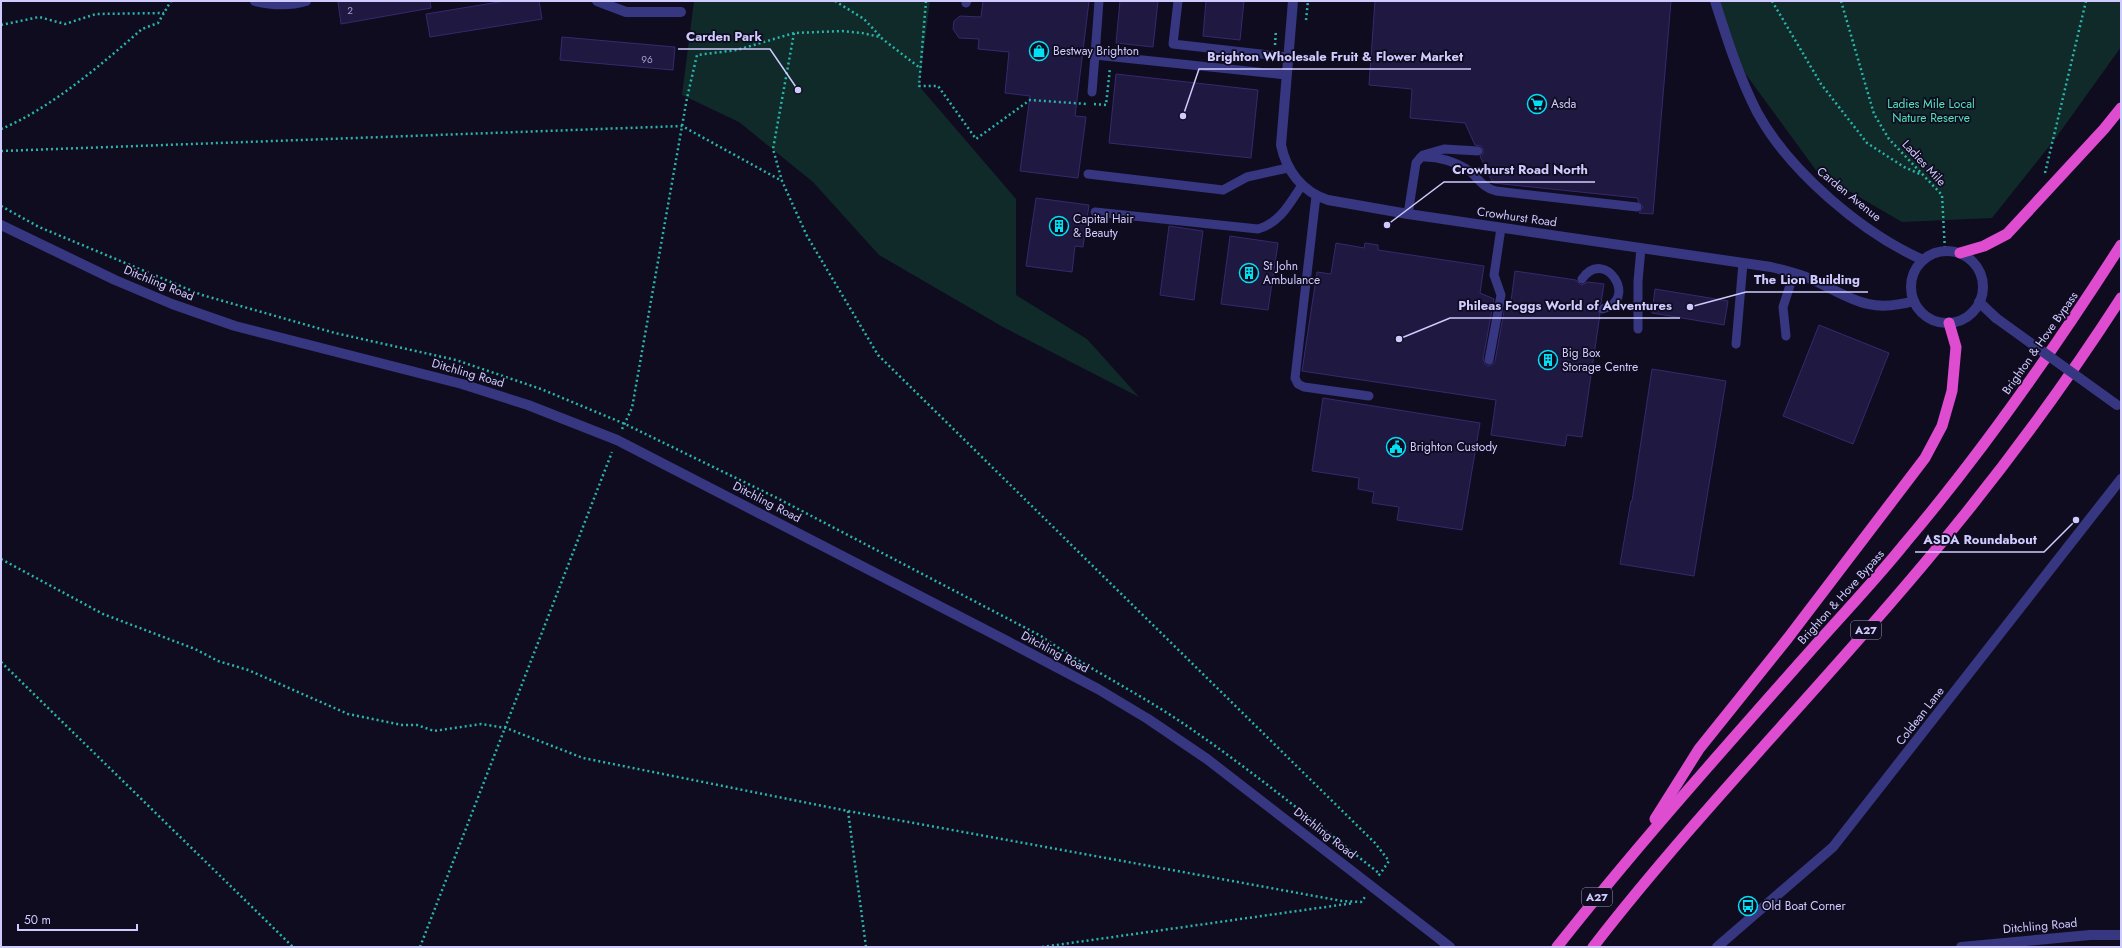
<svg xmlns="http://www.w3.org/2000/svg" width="2122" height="948" font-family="Jost,sans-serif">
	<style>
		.green { fill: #0f2a29 }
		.building { fill: #1f1841; stroke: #36296e }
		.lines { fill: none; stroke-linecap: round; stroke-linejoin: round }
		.path { stroke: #2ab4aa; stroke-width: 2.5; stroke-dasharray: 2 3; stroke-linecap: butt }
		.service { stroke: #373680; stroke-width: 9 }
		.minor { stroke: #373680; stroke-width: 10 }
		.tertiary { stroke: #373680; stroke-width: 10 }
		.trunk { stroke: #de4cd0; stroke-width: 11 }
		.tertiary-bridge { stroke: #373680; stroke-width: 10 }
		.labels { text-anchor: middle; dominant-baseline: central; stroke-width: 3.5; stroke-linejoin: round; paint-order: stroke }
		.number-label { font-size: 10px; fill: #a49ed0 }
		.shield { fill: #0f0c20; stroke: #9692bc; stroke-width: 1 }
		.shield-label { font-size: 11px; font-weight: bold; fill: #d0cbff }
		.poi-label { font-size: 12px; fill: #d0cbff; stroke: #0f0c20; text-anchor: start }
		.park-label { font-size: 12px; fill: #54e2bc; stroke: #0f0c20 }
		.street-label { font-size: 12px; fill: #d0cbff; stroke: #0f0c20 }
		.leader { fill: none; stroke: #d0cbff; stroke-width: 1.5 }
		.callout-dot { fill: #d0cbff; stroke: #0f0c20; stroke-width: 1.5 }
		.callout-label { font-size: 13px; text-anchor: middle; font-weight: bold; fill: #d0cbff; stroke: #0f0c20; stroke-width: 3.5; stroke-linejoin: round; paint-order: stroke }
	</style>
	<rect width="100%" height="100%" fill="#0f0c20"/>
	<g class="green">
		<path d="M694,1H930L919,86L1016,199V295L1087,339L1139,397L1003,327L879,255L813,182L739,122L682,95Z"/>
		<path d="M1720,1H2121V47L2055,139L1992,218L1902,222L1818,173L1739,65Z"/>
	</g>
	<g class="building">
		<path d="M345,1H430L431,8L341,24L338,2Z"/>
		<path d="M505,1H539L542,19L430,37L426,14Z"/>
		<path d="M983,1H1089L1075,116L1086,117L1078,178L1020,171L1030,96L1005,93L1009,52L978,49L979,39L959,38L953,29L954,21L960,16L981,17Z"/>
		<path d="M1120,1H1158L1153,47L1116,43Z"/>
		<path d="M1206,1H1244L1240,40L1203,36Z"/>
		<path d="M1375,1H1671L1653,214L1639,213L1643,207L1638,201V198L1493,183L1480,156L1483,154V149L1481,146L1475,145L1465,123L1410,118L1412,89L1369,85Z"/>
		<path d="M562,37L675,47L673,70L560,60Z"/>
		<path d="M1116,74L1258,90L1251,158L1109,143Z"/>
		<path d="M1036,198L1089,205L1083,247L1075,246L1072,272L1026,266Z"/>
		<path d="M1169,226L1203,231L1194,300L1160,295Z"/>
		<path d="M1230,236L1278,243L1268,310L1221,304Z"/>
		<path d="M1336,243L1364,248L1365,243L1378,245V250L1484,266L1480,293L1494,299L1483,359L1485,364L1488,366L1493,364L1495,361L1505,306L1510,309L1515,271L1576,280L1581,285L1588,282L1604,284L1601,303L1596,308L1600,314L1582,437L1567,435L1565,446L1491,435L1496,400L1302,371L1317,272L1331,274Z"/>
		<path d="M1655,289L1728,301L1724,325L1652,313Z"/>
		<path d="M1819,325L1889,353L1853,444L1783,416Z"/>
		<path d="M1652,369L1726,381L1694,576L1620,564L1631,501H1632Z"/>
		<path d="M1323,398L1480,423L1462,530L1397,520L1399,507L1372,503L1374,492L1358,489L1359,478L1312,471Z"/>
	</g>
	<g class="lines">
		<g class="path">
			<path d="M835,1L864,19L880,36"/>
			<path d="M926,1L919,86H938L976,139L1030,100L1087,104"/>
			<path d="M1772,1L1821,84L1867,143L1904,167L1922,175"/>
			<path d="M1841,1L1874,114L1889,139L1942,195L1945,251"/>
			<path d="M1306,20L1308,1"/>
			<path d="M1,25L39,17L65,24L96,14L164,13"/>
			<path d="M794,33L773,149L782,181L807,236L878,355L1375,843L1389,861L1380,874"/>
			<path d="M1275,45L1276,30"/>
			<path d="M1094,104L1106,105L1110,68"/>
			<path d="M1,129C50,109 102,64 142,29L158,23L171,1"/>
			<path d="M1,151L682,126L782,181"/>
			<path d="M2045,173L2086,1"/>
			<path d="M1,206L39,227L202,295L335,333L456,360L541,389L625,424L777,498L1041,636C1085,667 1133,690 1178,720C1248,767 1313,821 1380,874L1378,876"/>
			<path d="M622,429L632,408L687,98L697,55L737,50L794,33L842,31L862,33L880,37L920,68"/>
			<path d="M1,559L103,614L195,649L218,661L248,670L348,714L402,725H417L434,731L481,724L506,728L583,758L848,811L1342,901L1361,902L1365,897"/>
			<path d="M1,662L293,947"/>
			<path d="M848,811L866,947"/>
			<path d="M420,947L612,452"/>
			<path d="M1042,947L1354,903"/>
		</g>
		<g class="service">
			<path d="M1099,1L1095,55L1286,75"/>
			<path d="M1178,1L1173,44L1288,57"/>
			<path d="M966,3L967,1"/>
			<path d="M1092,92L1095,55"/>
			<path d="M1423,155L1444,149L1478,151"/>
			<path d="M1088,174L1223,190L1247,177L1288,168"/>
			<path d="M1316,196L1295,378L1298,384L1304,387L1369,396"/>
			<path d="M1095,212L1258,229C1280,223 1290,203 1302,185"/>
			<path d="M1408,214L1416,163L1421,157C1438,156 1457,162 1471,172C1479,180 1484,188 1496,191L1637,207"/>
			<path d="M1582,279C1605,246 1640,301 1602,309"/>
			<path d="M1638,329V281L1641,248"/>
			<path d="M1786,336L1783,307L1794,273"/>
			<path d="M1736,344L1743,263"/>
			<path d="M1489,360L1501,295L1494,275L1501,228"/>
		</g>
		<g class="minor">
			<path d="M255,1C272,5 289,6 306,1"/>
			<path d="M597,1L626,12H681"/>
			<path d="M1293,1L1281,145C1286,170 1302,192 1328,200L1408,214L1771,267C1783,270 1795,273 1806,277C1849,295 1864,315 1914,301"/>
		</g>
		<g class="tertiary">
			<path d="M1715,1C1727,39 1739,77 1757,112C1789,171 1862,233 1923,260"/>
			<path d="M1,225L115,280L172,304L235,326L462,384L528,405L617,440L1007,641L1098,689L1148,719L1207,759L1450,947"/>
			<circle cx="1947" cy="287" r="36"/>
			<path d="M1979,302L1996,318"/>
			<path d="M1717,947L1833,847L2121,479"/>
			<path d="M1961,947L2090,935H2121"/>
		</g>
		<g class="trunk">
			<path d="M1960,253L1984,246L2007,234L2104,129L2121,108"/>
			<path d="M1655,819L1699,749L1788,638L1925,458L1942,426L1952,391L1956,347L1949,323"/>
			<path d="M1557,947C1636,847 1720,753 1804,658C1838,619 1874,582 1906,542C1985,449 2055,348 2121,245"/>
			<path d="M1593,947C1696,814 1815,694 1923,565C1995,480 2061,391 2121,298"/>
		</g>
		<path class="tertiary-bridge" d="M1996,318L2117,405"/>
	</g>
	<defs>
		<symbol id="shop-ring" viewBox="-11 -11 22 22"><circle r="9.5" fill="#0f0c20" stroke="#00e1f6" stroke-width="1.5"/><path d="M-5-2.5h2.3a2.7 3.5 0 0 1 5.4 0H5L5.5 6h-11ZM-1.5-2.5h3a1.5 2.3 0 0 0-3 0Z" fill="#00e1f6"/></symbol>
		<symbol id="supermarket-ring" viewBox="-11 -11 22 22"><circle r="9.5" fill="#0f0c20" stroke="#00e1f6" stroke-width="1.5"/><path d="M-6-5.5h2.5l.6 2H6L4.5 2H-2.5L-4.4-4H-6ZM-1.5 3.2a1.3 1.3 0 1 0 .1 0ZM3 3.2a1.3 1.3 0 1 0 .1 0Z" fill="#00e1f6"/></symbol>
		<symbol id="building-ring" viewBox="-11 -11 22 22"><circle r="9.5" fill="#0f0c20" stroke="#00e1f6" stroke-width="1.5"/><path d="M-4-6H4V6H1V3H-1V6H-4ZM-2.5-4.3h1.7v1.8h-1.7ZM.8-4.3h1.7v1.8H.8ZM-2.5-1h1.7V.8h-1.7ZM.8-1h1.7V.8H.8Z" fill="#00e1f6"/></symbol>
		<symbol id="civic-ring" viewBox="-11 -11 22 22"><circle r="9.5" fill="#0f0c20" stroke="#00e1f6" stroke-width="1.5"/><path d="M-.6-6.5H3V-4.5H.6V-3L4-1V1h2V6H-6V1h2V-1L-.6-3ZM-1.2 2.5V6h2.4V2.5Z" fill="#00e1f6"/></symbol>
		<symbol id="bus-ring" viewBox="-11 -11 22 22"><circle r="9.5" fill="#0f0c20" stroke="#00e1f6" stroke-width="1.5"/><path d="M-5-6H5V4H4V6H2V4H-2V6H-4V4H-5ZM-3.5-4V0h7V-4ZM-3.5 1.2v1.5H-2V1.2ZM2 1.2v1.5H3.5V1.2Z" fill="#00e1f6"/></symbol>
	</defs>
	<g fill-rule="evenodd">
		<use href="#shop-ring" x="1028" y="40" width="22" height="22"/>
		<use href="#supermarket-ring" x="1526" y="93" width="22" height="22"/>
		<use href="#building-ring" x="1048" y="215" width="22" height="22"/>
		<use href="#building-ring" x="1238" y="262" width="22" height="22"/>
		<use href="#building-ring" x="1537" y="349" width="22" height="22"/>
		<use href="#civic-ring" x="1385" y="436" width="22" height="22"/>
		<use href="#bus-ring" x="1737" y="895" width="22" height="22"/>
	</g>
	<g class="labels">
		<g class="number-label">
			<text x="350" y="10">2</text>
			<text x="647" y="59">96</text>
		</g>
		<g class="shield">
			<rect x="1851" y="621" width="30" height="18" rx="3"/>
			<rect x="1582" y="888" width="30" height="18" rx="3"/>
		</g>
		<g class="shield-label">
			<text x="1866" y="630">A27</text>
			<text x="1597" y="897">A27</text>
		</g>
		<g class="poi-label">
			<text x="1053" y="51">Bestway Brighton</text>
			<text x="1551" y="104">Asda</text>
			<text x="1073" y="219">Capital Hair<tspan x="1073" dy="14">&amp; Beauty</tspan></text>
			<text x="1263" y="266">St John<tspan x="1263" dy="14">Ambulance</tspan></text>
			<text x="1562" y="353">Big Box<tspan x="1562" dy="14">Storage Centre</tspan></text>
			<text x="1410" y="447">Brighton Custody</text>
			<text x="1762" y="906">Old Boat Corner</text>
		</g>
		<g class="park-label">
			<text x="1931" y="104">Ladies Mile Local<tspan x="1931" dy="14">Nature Reserve</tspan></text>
		</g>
		<g class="street-label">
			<text transform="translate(1924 163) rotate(47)">Ladies Mile</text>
			<text transform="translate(1849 194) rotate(39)">Carden Avenue</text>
			<text transform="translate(1517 217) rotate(8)">Crowhurst Road</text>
			<text transform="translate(159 283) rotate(22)">Ditchling Road</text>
			<text transform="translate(2040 343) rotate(-55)">Brighton &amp; Hove Bypass</text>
			<text transform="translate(468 373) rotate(16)">Ditchling Road</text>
			<text transform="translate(767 502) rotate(27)">Ditchling Road</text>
			<text transform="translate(1841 597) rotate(-48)">Brighton &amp; Hove Bypass</text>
			<text transform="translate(1055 652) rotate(28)">Ditchling Road</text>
			<text transform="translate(1920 716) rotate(-52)">Coldean Lane</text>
			<text transform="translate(1325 833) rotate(38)">Ditchling Road</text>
			<text transform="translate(2040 926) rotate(-5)">Ditchling Road</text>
		</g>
	</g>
	<path class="leader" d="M798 90L770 49H678M1183 116L1199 69H1471M1387 225L1444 182H1595M1690 307L1746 292H1868M1399 339L1450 318H1680M2076 520L2044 552H1915"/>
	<g class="callout-dot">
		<circle cx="798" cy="90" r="4"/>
		<circle cx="1183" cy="116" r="4"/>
		<circle cx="1387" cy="225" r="4"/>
		<circle cx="1690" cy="307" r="4"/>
		<circle cx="1399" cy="339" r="4"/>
		<circle cx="2076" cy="520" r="4"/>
	</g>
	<g class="callout-label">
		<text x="724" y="41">Carden Park</text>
		<text x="1335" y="61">Brighton Wholesale Fruit &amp; Flower Market</text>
		<text x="1520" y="174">Crowhurst Road North</text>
		<text x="1807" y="284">The Lion Building</text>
		<text x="1565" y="310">Phileas Foggs World of Adventures</text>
		<text x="1980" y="544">ASDA Roundabout</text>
	</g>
	<rect width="2122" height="948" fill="none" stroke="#d0cbff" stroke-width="4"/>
	<path d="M18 924v6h119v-6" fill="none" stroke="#d0cbff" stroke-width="2"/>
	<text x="24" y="924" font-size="12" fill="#d0cbff" stroke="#0f0c20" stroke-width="3" paint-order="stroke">50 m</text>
</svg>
